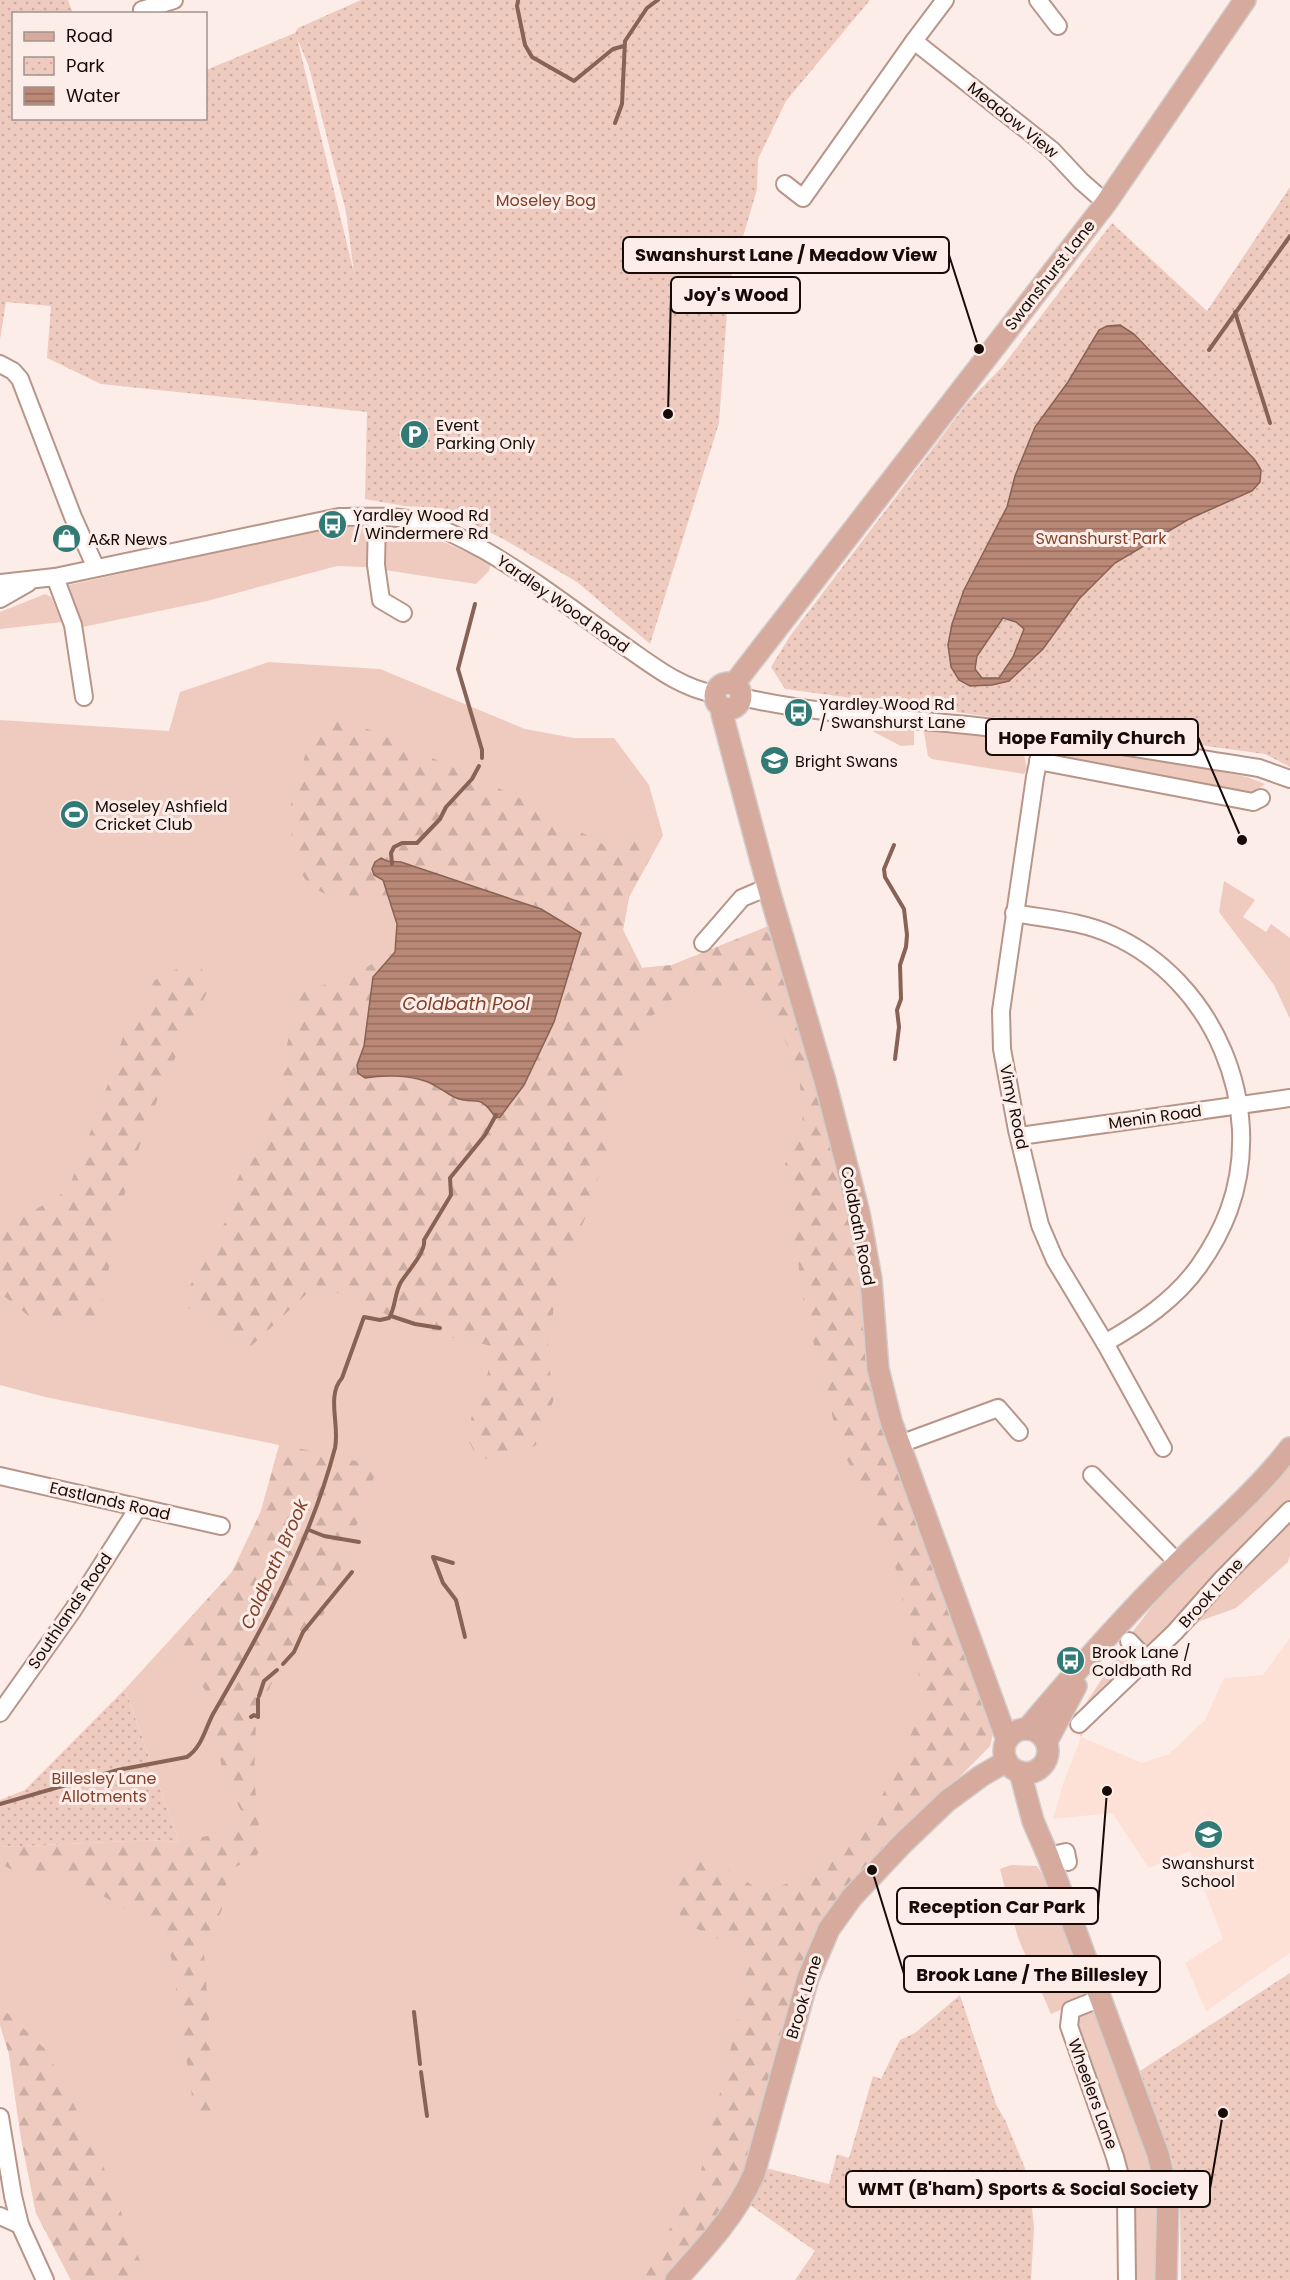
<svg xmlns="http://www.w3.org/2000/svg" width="1290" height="2280" font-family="Poppins,sans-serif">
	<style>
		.built { fill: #fde1d7 }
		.grass { fill: #efcbbf }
		.forest { fill: url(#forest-firs) }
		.park { fill: url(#park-dots); fill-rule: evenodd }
		.water { fill: url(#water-rules); stroke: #886255; stroke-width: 1.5; fill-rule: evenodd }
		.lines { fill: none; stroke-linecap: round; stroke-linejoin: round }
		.stream { stroke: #886255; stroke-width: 4 }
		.minor-casing { stroke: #b89589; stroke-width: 20 }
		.major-casing { stroke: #d1cecd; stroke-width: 24 }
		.minor { stroke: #fff; stroke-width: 16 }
		.major { stroke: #d6ab9d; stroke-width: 21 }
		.labels { text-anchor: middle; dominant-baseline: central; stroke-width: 6; stroke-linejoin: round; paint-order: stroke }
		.street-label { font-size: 16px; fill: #170b07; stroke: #fcede8 }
		.park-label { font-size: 16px; fill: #82412b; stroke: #fcede8 }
		.poi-label { font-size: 16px; fill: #170b07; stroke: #fcede8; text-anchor: start }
		.water-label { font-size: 18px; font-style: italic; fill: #803f29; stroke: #fcede8 }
		.leader { fill: none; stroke: #170b07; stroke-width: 2 }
		.callout-dot { fill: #170b07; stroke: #fcede8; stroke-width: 2 }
		.callout { fill: #fcede8; stroke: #170b07; stroke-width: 2 }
		.callout-label { font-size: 18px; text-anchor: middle; font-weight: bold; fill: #170b07 }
	</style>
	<defs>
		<pattern id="forest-firs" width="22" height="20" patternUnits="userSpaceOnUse" patternTransform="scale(1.5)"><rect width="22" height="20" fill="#efcbbf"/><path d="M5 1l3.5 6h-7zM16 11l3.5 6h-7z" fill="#ccada3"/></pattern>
		<pattern id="park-dots" width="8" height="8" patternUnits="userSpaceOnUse" patternTransform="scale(1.5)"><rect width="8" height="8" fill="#efcbbf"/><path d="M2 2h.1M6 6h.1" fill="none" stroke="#ccada3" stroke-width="1.8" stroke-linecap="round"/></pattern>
		<pattern id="water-rules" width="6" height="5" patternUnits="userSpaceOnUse" patternTransform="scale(1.5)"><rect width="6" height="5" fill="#b98877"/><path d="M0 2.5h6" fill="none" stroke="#956d60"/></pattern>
	</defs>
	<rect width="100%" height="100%" fill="#fcede8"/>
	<path class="built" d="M1290,1638V1953L1206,2011L1185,1963L1223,1939L1190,1851L1149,1868L1112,1813L1053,1819L1064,1781L1081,1737L1142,1763L1169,1754L1205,1720L1224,1678L1263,1675Z"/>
	<g class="grass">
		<path d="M355,524L412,528L491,563L489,571L476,584L365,567L337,566L207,601L83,627L69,585L335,526Z"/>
		<path d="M45,594L51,597L62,622L0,629V612Z"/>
		<path d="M269,662L380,669L525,729L574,738H614L649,785L663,835L629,897L623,930L642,968L672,965L769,926L886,1434L993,1733L990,1746L850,1887L813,1937L667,2280H71L36,2213L21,2138L9,2054L0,2025V1847L179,1842L125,1689L232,1572L261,1511L279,1445L45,1397L0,1385V720L169,731L180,692Z"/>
		<path d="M872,721L914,725V745L901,746L872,731Z"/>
		<path d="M923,727L1013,738L1022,745L1027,769L1024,774L932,759L928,756Z"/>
		<path d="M1067,747L1204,768L1247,777L1265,784L1253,793L1237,797L1050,756L1054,751Z"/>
		<path d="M1224,881L1255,900L1243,917L1266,932L1271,924L1290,938V1019L1274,985L1219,912Z"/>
		<path d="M1290,1461V1555L1288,1562L1236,1608L1200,1621L1090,1722L1081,1737L1073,1723L1134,1630L1160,1596L1253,1506Z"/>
		<path d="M1011,1865L1037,1866L1045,1879L1086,1995L1067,2007L1051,2014L1018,1938L1000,1869Z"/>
		<path d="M1093,2006L1157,2172L1155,2191L1132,2192L1074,2023L1077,2016Z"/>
		<path d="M1142,2202L1160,2205L1159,2280H1132V2206Z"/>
	</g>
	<g class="forest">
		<path d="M333,717L373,731L516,796L606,846L663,835L629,897L623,930L642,968L672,965L769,926L819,1090L860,1252L886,1434L993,1733L990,1746L850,1887L813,1937L806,1955L744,2177L723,2214L667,2280H626L672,2226L701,2171L747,1981L741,1954L717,1938L682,1922L672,1881L701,1859L729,1870L764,1893L807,1875L842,1856L875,1811L925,1704L894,1561L839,1442L804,1306L785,1164L803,1126L799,1071L773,1014L746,985L707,989L668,1001L643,1025L613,1101L607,1149L586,1216L558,1281L547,1351L554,1399L536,1445L505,1462L478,1457L467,1439L473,1410L488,1373V1345L424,1332L351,1298L316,1285L246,1351L181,1302L228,1217L236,1182L271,1114L299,993L348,977L395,952L373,977L364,1046L357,1065L365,1078C383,1075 406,1075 425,1081C436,1084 446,1095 458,1098C471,1101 487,1098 493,1114L554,1022L581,933L541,909L401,862L387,861L374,875L382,880L390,900L361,903L334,899L309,885L292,859L291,796L313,733Z"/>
		<path d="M197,959L210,986L166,1077L129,1174L97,1324L30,1317L0,1293V1231L68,1190L101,1105L123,1037L155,980Z"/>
		<path d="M280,1444L378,1466L326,1611L272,1682L256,1723L254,1777L259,1827L268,1834L256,1857L229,1870L222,1909L204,1954L218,2139L196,2124L172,1961L162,1930L70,1877L10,1869L0,1863V1847L151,1840L179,1842L250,1827L224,1779L208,1695L173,1637L232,1572L261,1511Z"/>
		<path d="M0,2006L46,2050L97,2150L147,2279L145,2280H71L36,2213L21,2138L9,2054L0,2025Z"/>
	</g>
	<g class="park">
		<path d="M0,0H68L73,13L14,14V118H206V70L295,33L298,28L361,0H870L786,101L758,159L757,189L729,285L719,423L650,644L577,582L505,540L442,508L404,506L365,499L367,412L101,384L47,358L51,306L6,302L0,340ZM297,38L309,67L346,212L354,273Z"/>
		<path d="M1290,187V767L1265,754L785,689L771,667L790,636L968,402L1002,367L1112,223L1207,311Z"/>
		<path d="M125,1689L179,1842L151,1840L0,1847V1800L25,1790Z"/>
		<path d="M1290,1973V2280H1181L1180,2203L1171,2156L1140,2071Z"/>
		<path d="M960,1995L996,2104L1006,2122L1029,2178L1034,2228L1031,2280H795L815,2251L750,2205L766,2168L829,2184L837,2154L849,2158L873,2076L881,2079L900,2040L915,2033Z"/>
	</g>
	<g class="water">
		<path d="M1120,325L1134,334L1255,460L1261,470L1260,482L1252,491L1189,519L1115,563L1079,599L1043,649L1009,681L992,685L970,686L959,680L951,667L948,645L952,624L964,590L1007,507L1015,476L1035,427L1068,382L1099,330L1107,326ZM1003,618L1016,622L1024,629L1013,657L999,678H982L975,669L977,656Z"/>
		<path d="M381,858L387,861L401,862L541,909L581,933L554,1022L524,1085L500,1117L496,1118C477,1090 476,1107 454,1097C444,1092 435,1084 425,1081C407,1075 383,1075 365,1078L358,1073L357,1065L364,1046L373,977L395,952L397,924L383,880L374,875L372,869L375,862Z"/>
	</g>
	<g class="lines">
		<g class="stream">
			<path d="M518,1L517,6L525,45L532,57L574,81L613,49L624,46"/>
			<path d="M615,123L622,104L625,41L647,8L658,0"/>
			<path d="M1235,312L1270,423"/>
			<path d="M1209,350L1290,236"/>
			<path d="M475,604L458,669L482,750V758"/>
			<path d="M894,845L884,869L885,877L904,909L907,935L906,947L900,965L901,999L897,1010L899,1027L895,1059"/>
			<path d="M392,864L391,853L394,847L402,843H417L440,819L446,807L472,779L479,766"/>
			<path d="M391,1316L415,1324L440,1328"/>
			<path d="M309,1530L324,1536L359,1542"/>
			<path d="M433,1557L443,1583L456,1600L465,1637"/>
			<path d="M433,1557L453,1563"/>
			<path d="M283,1664L294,1652L303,1632L352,1572"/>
			<path d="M259,1696L264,1681L277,1670"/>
			<path d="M251,1717L254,1715L258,1717V1699"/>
			<path d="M0,1804L118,1770L187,1757C202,1747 205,1729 213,1714C262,1630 310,1543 335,1448C340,1425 326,1396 342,1378L364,1317L380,1320L389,1318C396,1307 394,1294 401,1282C408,1271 426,1252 424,1240L451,1195L450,1178L485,1135L496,1115"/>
			<path d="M414,2012L420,2064"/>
			<path d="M421,2072L427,2116"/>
		</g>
		<defs>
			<g id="minor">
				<path d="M945,0L914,41L1052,150L1081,181L1106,203"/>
				<path d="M1038,0L1058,26"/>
				<path d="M142,10L174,0"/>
				<path d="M785,184L803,198L914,41"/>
				<path d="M0,364L13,371L20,379L73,517L96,568"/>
				<path d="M377,517L376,565L381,600L403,613"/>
				<path d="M55,577L73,625L84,697"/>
				<path d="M0,583L55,577L339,517C363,517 389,515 412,520C438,525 461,538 484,550C533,578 577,613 623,645C652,665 680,688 715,694"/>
				<path d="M0,599L28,583"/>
				<path d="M741,697C821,715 903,718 985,727C1076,737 1168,754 1259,768L1290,779"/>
				<path d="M1044,735L1035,777L1001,1011L1002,1049L1017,1130L1040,1225L1055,1260L1105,1343L1163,1448"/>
				<path d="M1038,761L1253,802L1261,798"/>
				<path d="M1014,913C1047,919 1082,921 1112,935C1213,980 1267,1105 1229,1210C1222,1229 1211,1249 1199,1266C1175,1300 1140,1323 1105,1343"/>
				<path d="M703,943L742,898L768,887"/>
				<path d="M1020,1136L1290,1098"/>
				<path d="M900,1444L998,1408L1019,1432"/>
				<path d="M1092,1475L1178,1563"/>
				<path d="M0,1476L221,1526"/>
				<path d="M1129,1641L1147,1660"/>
				<path d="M0,1713L73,1610L138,1508"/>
				<path d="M1079,1724L1175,1632L1222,1579L1290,1510"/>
				<path d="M1048,1856L1066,1852L1068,1862"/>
				<path d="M1101,1998L1071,2010L1069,2026L1115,2157L1126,2198L1127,2280"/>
				<path d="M0,2117L13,2196L20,2225L45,2280"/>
				<path d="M1126,2198L1168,2196"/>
				<path d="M0,2216L20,2225"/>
			</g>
			<g id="major">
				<circle cx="728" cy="696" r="13"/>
				<path d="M734,684L1106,203L1245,0"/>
				<path d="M722,707V714L768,887L825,1081L859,1213L871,1279L878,1369L891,1421L1007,1740"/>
				<path d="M1027,1729C1075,1672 1125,1615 1178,1563C1216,1525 1257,1491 1290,1448"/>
				<circle cx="1026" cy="1751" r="22"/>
				<path d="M1047,1741L1076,1686"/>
				<path d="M1020,1772L1033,1821L1048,1856L1158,2154L1168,2196L1166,2280"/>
				<path d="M676,2280C706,2247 736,2215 754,2174L808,1978L829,1929L852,1897L903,1843L947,1801L981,1776L1005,1762"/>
			</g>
		</defs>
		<use href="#minor" class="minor-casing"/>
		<use href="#major" class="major-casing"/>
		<use href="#minor" class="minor"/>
		<use href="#major" class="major"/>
	</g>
	<defs>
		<symbol id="parking-disc" viewBox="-11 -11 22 22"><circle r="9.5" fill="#327a75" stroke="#fcede8"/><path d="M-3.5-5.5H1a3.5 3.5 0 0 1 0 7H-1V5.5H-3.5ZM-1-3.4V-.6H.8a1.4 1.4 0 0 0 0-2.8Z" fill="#fff"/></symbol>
		<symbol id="bus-disc" viewBox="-11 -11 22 22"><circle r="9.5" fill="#327a75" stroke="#fcede8"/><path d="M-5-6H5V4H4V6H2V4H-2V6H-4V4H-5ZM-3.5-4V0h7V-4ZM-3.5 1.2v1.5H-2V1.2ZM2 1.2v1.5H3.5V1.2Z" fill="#fff"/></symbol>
		<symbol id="shop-disc" viewBox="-11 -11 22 22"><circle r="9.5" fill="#327a75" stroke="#fcede8"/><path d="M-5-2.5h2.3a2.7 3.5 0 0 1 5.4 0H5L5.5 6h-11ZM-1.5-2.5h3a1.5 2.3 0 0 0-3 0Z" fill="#fff"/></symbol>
		<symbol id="school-disc" viewBox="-11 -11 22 22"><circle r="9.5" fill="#327a75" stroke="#fcede8"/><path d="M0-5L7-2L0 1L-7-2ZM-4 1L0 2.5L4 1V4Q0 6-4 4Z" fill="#fff"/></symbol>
		<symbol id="stadium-disc" viewBox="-11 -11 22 22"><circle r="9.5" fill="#327a75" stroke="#fcede8"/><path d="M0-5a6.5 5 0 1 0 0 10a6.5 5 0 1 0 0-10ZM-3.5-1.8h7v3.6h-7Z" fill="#fff"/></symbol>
	</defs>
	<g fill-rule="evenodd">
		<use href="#parking-disc" x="398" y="418" width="33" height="33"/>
		<use href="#bus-disc" x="316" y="508" width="33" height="33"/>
		<use href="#shop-disc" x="50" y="522" width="33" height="33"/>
		<use href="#bus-disc" x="782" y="696" width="33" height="33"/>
		<use href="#school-disc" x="758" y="744" width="33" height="33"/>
		<use href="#stadium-disc" x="58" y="798" width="33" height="33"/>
		<use href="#bus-disc" x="1054" y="1644" width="33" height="33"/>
		<use href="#school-disc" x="1192" y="1818" width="33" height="33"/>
	</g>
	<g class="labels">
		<g class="street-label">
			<text transform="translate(1013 120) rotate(39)">Meadow View</text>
			<text transform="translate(1050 275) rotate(-52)">Swanshurst Lane</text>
			<text transform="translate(563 604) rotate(35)">Yardley Wood Road</text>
			<text transform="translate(1014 1107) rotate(78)">Vimy Road</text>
			<text transform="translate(1155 1117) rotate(-8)">Menin Road</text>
			<text transform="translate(858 1226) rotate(79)">Coldbath Road</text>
			<text transform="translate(110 1501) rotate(13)">Eastlands Road</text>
			<text transform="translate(1211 1593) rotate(-48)">Brook Lane</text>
			<text transform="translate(70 1611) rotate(-56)">Southlands Road</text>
			<text transform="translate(804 1997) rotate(-73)">Brook Lane</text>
			<text transform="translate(1093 2094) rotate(70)">Wheelers Lane</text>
		</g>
		<g class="park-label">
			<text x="546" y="200">Moseley Bog</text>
			<text x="1101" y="538">Swanshurst Park</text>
			<text x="104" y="1778">Billesley Lane<tspan x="104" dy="18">Allotments</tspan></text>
		</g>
		<g class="poi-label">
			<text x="436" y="425">Event<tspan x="436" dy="18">Parking Only</tspan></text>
			<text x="353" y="515">Yardley Wood Rd<tspan x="353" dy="18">/ Windermere Rd</tspan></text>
			<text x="88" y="539">A&amp;R News</text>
			<text x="819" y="704">Yardley Wood Rd<tspan x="819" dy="18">/ Swanshurst Lane</tspan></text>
			<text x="795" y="761">Bright Swans</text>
			<text x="95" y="806">Moseley Ashfield<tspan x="95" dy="18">Cricket Club</tspan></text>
			<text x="1092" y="1652">Brook Lane /<tspan x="1092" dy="18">Coldbath Rd</tspan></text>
			<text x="1208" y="1863" text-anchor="middle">Swanshurst<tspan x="1208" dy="18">School</tspan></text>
		</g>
		<g class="water-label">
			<text x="466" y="1003">Coldbath Pool</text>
			<text transform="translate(274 1564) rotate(-66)">Coldbath Brook</text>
		</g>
	</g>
	<path class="leader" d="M979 349L949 255M668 414L671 295M1242 840L1198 737M1107 1791L1098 1906M872 1870L904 1974M1223 2113L1210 2189"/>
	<g class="callout-dot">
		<circle cx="979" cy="349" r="6"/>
		<circle cx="668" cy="414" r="6"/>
		<circle cx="1242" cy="840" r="6"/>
		<circle cx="1107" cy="1791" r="6"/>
		<circle cx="872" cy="1870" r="6"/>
		<circle cx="1223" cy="2113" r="6"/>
	</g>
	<g class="callout">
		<rect x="623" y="237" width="326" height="36" rx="6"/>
		<rect x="671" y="277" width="129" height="36" rx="6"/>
		<rect x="986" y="719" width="212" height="36" rx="6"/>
		<rect x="897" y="1888" width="201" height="36" rx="6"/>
		<rect x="904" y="1956" width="256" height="36" rx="6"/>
		<rect x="846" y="2171" width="364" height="36" rx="6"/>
	</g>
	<g class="callout-label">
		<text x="786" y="261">Swanshurst Lane / Meadow View</text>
		<text x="736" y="301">Joy's Wood</text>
		<text x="1092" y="744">Hope Family Church</text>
		<text x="997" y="1913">Reception Car Park</text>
		<text x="1032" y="1981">Brook Lane / The Billesley</text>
		<text x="1028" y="2195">WMT (B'ham) Sports &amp; Social Society</text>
	</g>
	<rect x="12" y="12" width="195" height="108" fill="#fcede8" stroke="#a0938e" stroke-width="1.5"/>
	<rect x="24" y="32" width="30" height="9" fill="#d6ab9d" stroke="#a0938e" stroke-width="1.5"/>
	<text x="66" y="42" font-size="18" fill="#170b07">Road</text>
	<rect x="24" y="57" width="30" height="18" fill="url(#park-dots)" stroke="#a0938e" stroke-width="1.5"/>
	<text x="66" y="72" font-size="18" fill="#170b07">Park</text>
	<rect x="24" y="87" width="30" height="18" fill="url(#water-rules)" stroke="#a0938e" stroke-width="1.5"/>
	<text x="66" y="102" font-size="18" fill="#170b07">Water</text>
</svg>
